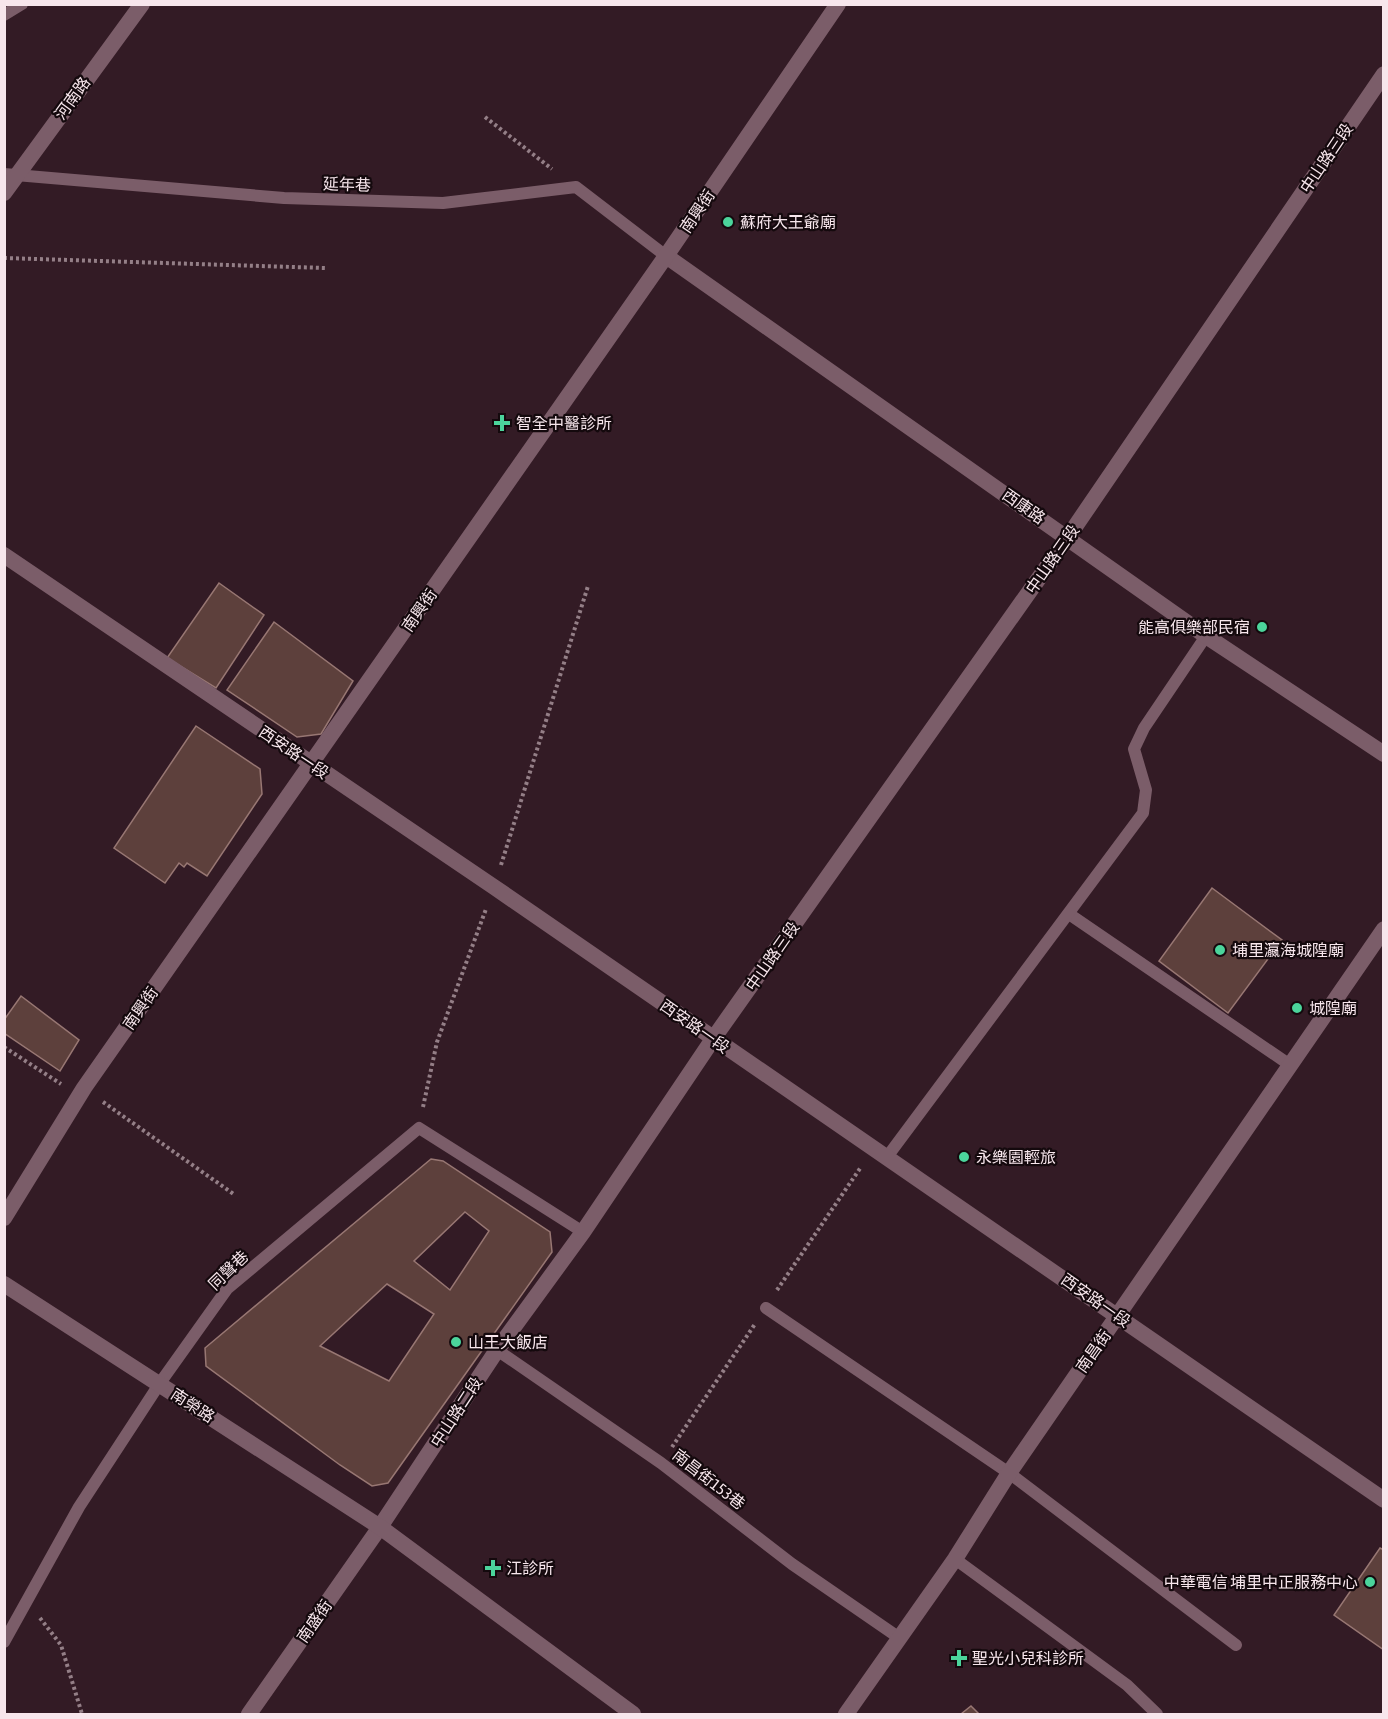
<svg xmlns="http://www.w3.org/2000/svg" width="1388" height="1719" font-family="'Asap Condensed','Noto Sans TC',sans-serif">
	<style>
		.building { fill: #5d403c; stroke: #987773; stroke-width: 1.5; fill-rule: evenodd }
		.lines { fill: none; stroke-linecap: round; stroke-linejoin: round }
		.path { stroke: #947f87; stroke-width: 4; stroke-dasharray: 3 3; stroke-linecap: butt }
		.service { stroke: #7b5d69; stroke-width: 12 }
		.minor { stroke: #7b5d69; stroke-width: 16 }
		.tertiary { stroke: #7b5d69; stroke-width: 16 }
		.poi-dot { fill: #4bd49b; stroke: #14090d; stroke-width: 2 }
		.labels { text-anchor: middle; dominant-baseline: central; stroke-width: 4.5; stroke-linejoin: round; paint-order: stroke }
		.street-label { font-size: 16px; fill: #f7e6ec; stroke: #14090d }
		.poi-label { font-size: 16px; fill: #f7e6ec; stroke: #14090d; text-anchor: start }
	</style>
	<rect width="100%" height="100%" fill="#331b25"/>
	<g class="building">
		<path d="M219,583L264,615L216,688L167,658Z"/>
		<path d="M274,622L353,681L321,734L297,737L227,690Z"/>
		<path d="M196,726L260,769L262,794L207,876L187,863L184,867L179,863L165,883L114,848Z"/>
		<path d="M1212,888L1282,940L1228,1013L1159,961Z"/>
		<path d="M21,996L79,1040L60,1071L4,1033V1020Z"/>
		<path d="M431,1159L443,1161L550,1232L552,1252L388,1483L372,1486L340,1465L206,1366L205,1348ZM465,1212L489,1231L450,1290L414,1261ZM387,1284L434,1314L389,1381L320,1346Z"/>
		<path d="M1380,1548L1384,1550V1650L1334,1615Z"/>
		<path d="M971,1706L979,1714H961Z"/>
	</g>
	<g class="lines">
		<g class="path">
			<path d="M485,117L552,169"/>
			<path d="M4,258L325,268"/>
			<path d="M501,865L588,586"/>
			<path d="M4,1047L61,1084"/>
			<path d="M103,1102L235,1195"/>
			<path d="M423,1107L437,1042L486,909"/>
			<path d="M777,1290L861,1167"/>
			<path d="M672,1447L755,1324"/>
			<path d="M40,1618L61,1645L82,1714"/>
		</g>
		<g class="service">
			<path d="M4,15L22,4"/>
			<path d="M4,174L284,198L443,203L576,187L666,256"/>
			<path d="M1069,914L1290,1065"/>
			<path d="M887,1157L1143,813L1146,790L1134,749L1144,728L1206,636"/>
			<path d="M766,1308L1009,1473L1236,1645"/>
			<path d="M497,1350L661,1463L792,1564L898,1637"/>
			<path d="M955,1559L1127,1685L1157,1714"/>
			<path d="M4,1642L79,1507L160,1383L227,1289L419,1128L583,1232"/>
		</g>
		<g class="minor">
			<path d="M4,193L142,4"/>
			<path d="M666,256L1206,636L1384,754"/>
			<path d="M4,555L494,887L1384,1500"/>
			<path d="M4,1218L84,1088L666,256L838,4"/>
			<path d="M249,1714L380,1527L497,1350L583,1232L713,1039L1068,537L1384,74"/>
			<path d="M846,1714L955,1559L1009,1473L1384,929"/>
		</g>
		<path class="tertiary" d="M4,1284L380,1527L633,1714"/>
	</g>
	<g class="poi-dot">
		<circle cx="728" cy="222" r="6"/>
		<path d="M499 414h6v6h6v6h-6v6h-6v-6h-6v-6h6z"/>
		<circle cx="1262" cy="627" r="6"/>
		<circle cx="1220" cy="950" r="6"/>
		<circle cx="1297" cy="1008" r="6"/>
		<circle cx="964" cy="1157" r="6"/>
		<circle cx="456" cy="1342" r="6"/>
		<path d="M490 1559h6v6h6v6h-6v6h-6v-6h-6v-6h6z"/>
		<circle cx="1370" cy="1582" r="6"/>
		<path d="M956 1649h6v6h6v6h-6v6h-6v-6h-6v-6h6z"/>
	</g>
	<g class="labels">
		<g class="street-label">
			<text transform="translate(72 98) rotate(-54)">河南路</text>
			<text transform="translate(1326 158) rotate(-56)">中山路三段</text>
			<text transform="translate(347 184) rotate(2)">延年巷</text>
			<text transform="translate(697 211) rotate(-56)">南興街</text>
			<text transform="translate(1024 506) rotate(35)">西康路</text>
			<text transform="translate(1052 559) rotate(-55)">中山路三段</text>
			<text transform="translate(419 610) rotate(-55)">南興街</text>
			<text transform="translate(294 752) rotate(34)">西安路一段</text>
			<text transform="translate(772 956) rotate(-55)">中山路三段</text>
			<text transform="translate(140 1008) rotate(-55)">南興街</text>
			<text transform="translate(695 1026) rotate(35)">西安路一段</text>
			<text transform="translate(228 1270) rotate(-44)">同聲巷</text>
			<text transform="translate(1096 1300) rotate(35)">西安路一段</text>
			<text transform="translate(1093 1351) rotate(-55)">南昌街</text>
			<text transform="translate(193 1405) rotate(33)">南榮路</text>
			<text transform="translate(456 1412) rotate(-57)">中山路二段</text>
			<text transform="translate(709 1479) rotate(38)">南昌街153巷</text>
			<text transform="translate(314 1621) rotate(-55)">南盛街</text>
		</g>
		<g class="poi-label">
			<text x="740" y="222">蘇府大王爺廟</text>
			<text x="516" y="423">智全中醫診所</text>
			<text x="1250" y="627" text-anchor="end">能高俱樂部民宿</text>
			<text x="1232" y="950">埔里瀛海城隍廟</text>
			<text x="1309" y="1008">城隍廟</text>
			<text x="976" y="1157">永樂園輕旅</text>
			<text x="468" y="1342">山王大飯店</text>
			<text x="506" y="1568">江診所</text>
			<text x="1358" y="1582" text-anchor="end">中華電信 埔里中正服務中心</text>
			<text x="972" y="1658">聖光小兒科診所</text>
		</g>
	</g>
	<rect width="1388" height="1719" fill="none" stroke="#f7e6ec" stroke-width="12"/>
</svg>
